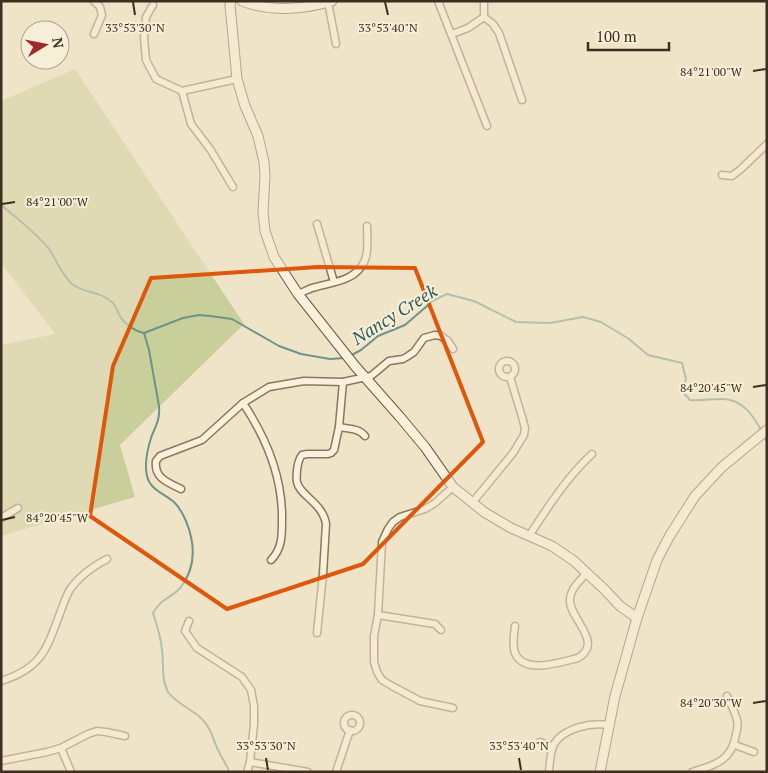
<svg xmlns="http://www.w3.org/2000/svg" width="768" height="773" font-family="'PT Serif',serif">
	<style>
		.green { fill: #c9cf9b }
		.lines { fill: none; stroke-linecap: round; stroke-linejoin: round }
		.stream { stroke: #6f938a; stroke-width: 2 }
		.street-casing { stroke: #8d765c; stroke-width: 9 }
		.secondary-casing { stroke: #6f573f; stroke-width: 11 }
		.street { stroke: #faf1dc; stroke-width: 6 }
		.secondary { stroke: #faf1dc; stroke-width: 9 }
		.marked { fill: none; stroke: #df570d; stroke-width: 4; stroke-linejoin: round }
		.ticks { fill: none; stroke: #3d2e20; stroke-width: 2 }
		.labels { text-anchor: middle; dominant-baseline: central; stroke-width: 4; stroke-linejoin: round; paint-order: stroke }
		.water-label { font-size: 18px; font-style: italic; fill: #2f5d5a; stroke: #f7eed8 }
		.ticks-label { font-size: 12px; text-anchor: middle; fill: #3d2e20; stroke: #f7eed8; stroke-width: 4; stroke-linejoin: round; paint-order: stroke }
	</style>
	<rect width="100%" height="100%" fill="#f0e4c8"/>
	<path class="green" d="M75,69L244,324L120,445L135,497L1,536V345L55,334L1,263V101Z"/>
	<g class="lines">
		<g class="stream">
			<path d="M1,205C18,219 35,232 49,249C56,259 63,277 72,284C84,294 102,291 113,303C117,307 117,312 120,316C125,325 135,331 144,333L183,318L199,315L210,316L232,319L279,346L301,354L330,359L345,358"/>
			<path d="M144,333L149,350L159,406C160,418 157,424 152,435C148,447 144,464 147,476C150,490 165,494 174,502C180,508 183,514 186,521C195,543 196,567 181,587C175,594 170,596 163,601C159,604 156,608 153,613C157,625 161,638 162,650C164,663 161,679 168,692C176,703 191,709 201,718C211,727 213,740 219,752C222,759 227,764 229,772"/>
			<path d="M350,356L361,350L378,336L405,325L434,300L447,294L474,301L516,322L550,323L583,317L601,322L629,339L648,355L682,363L686,379L682,391L690,400C701,401 712,399 722,399C742,399 753,415 761,430"/>
			<path d="M764,437L767,442"/>
		</g>
		<defs>
			<g id="street">
				<path d="M438,1L487,126"/>
				<path d="M484,1V17"/>
				<path d="M328,2L336,44"/>
				<path d="M153,5L146,17L144,38L146,60L156,79L182,91L237,79"/>
				<path d="M484,17L493,24L499,33L522,100"/>
				<path d="M94,34L102,15L100,7L94,1"/>
				<path d="M452,34L468,28L484,17"/>
				<path d="M182,91L191,124L210,149L233,187"/>
				<path d="M722,175L732,176L741,169L767,144"/>
				<path d="M317,224L334,282"/>
				<path d="M298,294C303,292 307,290 312,288C331,282 356,282 365,260C369,250 367,237 367,226"/>
				<circle cx="507" cy="369" r="8"/>
				<path d="M243,403C267,439 283,477 282,521C282,536 282,549 271,560"/>
				<path d="M339,427C348,429 359,428 365,436"/>
				<path d="M453,487L435,503L425,509L400,517L393,522L388,529L382,542L378,615L374,636V662L377,672L382,680L392,686L420,701L453,708"/>
				<path d="M181,489C167,482 154,478 156,461L160,456L202,440L243,403L269,387L304,381L343,382L371,376L389,361L403,359L408,356L414,352L424,338L435,335L441,336L448,341L453,349"/>
				<path d="M472,503L513,453L524,435L525,428L522,417L510,377"/>
				<path d="M1,518L18,508"/>
				<path d="M529,536C548,507 567,477 592,454"/>
				<path d="M378,615L435,624L441,630"/>
				<path d="M189,621L185,631L197,648L242,677L251,690L254,706V724L250,762L247,772"/>
				<path d="M515,626C514,634 512,645 515,653C524,675 561,662 578,658C605,642 568,618 570,599C571,587 580,582 587,572"/>
				<path d="M317,633L323,574L326,524C323,503 299,495 297,482C296,478 297,474 297,470C298,464 298,460 302,455L307,454H328L331,453L334,450L339,427L343,382"/>
				<path d="M1,681C40,669 46,651 59,616C62,608 65,599 69,591C78,577 92,567 107,559"/>
				<circle cx="352" cy="723" r="8"/>
				<path d="M540,742L553,747"/>
				<path d="M735,745L754,752"/>
				<path d="M61,748L71,772"/>
				<path d="M1,761L47,752L61,748L88,734L97,731L106,732L125,736"/>
				<path d="M250,762L308,772"/>
				<path d="M336,772L350,730"/>
				<path d="M549,772C550,763 550,752 554,744C564,728 591,722 609,725"/>
				<path d="M692,772C715,765 732,761 736,734C738,728 738,720 735,714C733,708 730,702 727,696"/>
			</g>
			<g id="secondary">
				<path d="M231,1L230,5L237,79L245,106L258,136L264,162L265,176L263,212L265,231L274,257L298,294L355,366L400,417L425,447L453,487L484,512L511,528L552,546L574,561L605,590L620,606L637,618"/>
				<path d="M242,1C270,12 303,10 332,1"/>
				<path d="M600,772L615,696L637,618L657,560L669,537L695,496L722,467L767,430"/>
			</g>
		</defs>
		<use href="#street" class="street-casing"/>
		<use href="#secondary" class="secondary-casing"/>
		<use href="#street" class="street"/>
		<use href="#secondary" class="secondary"/>
	</g>
	<path d="M0 0H768V773H0ZM318,267L415,268L483,442L363,564L227,609L90,516L113,366L151,278Z" fill="#f0e4c8" fill-opacity=".55" fill-rule="evenodd"/>
	<path class="marked" d="M318,267L415,268L483,442L363,564L227,609L90,516L113,366L151,278Z"/>
	<path class="ticks" d="M133,2L135,15M385,2L388,15M753,71L766,69M2,204L15,202M753,387L766,385M2,520L15,517M753,703L766,701M266,758L268,770M519,758L521,770"/>
	<g class="labels">
		<g class="water-label">
			<text transform="translate(394 314) rotate(-32)">Nancy Creek</text>
		</g>
	</g>
	<g class="ticks-label">
		<text x="135" y="32">33°53'30"N</text>
		<text x="388" y="32">33°53'40"N</text>
		<text x="711" y="76">84°21'00"W</text>
		<text x="57" y="206">84°21'00"W</text>
		<text x="711" y="392">84°20'45"W</text>
		<text x="57" y="522">84°20'45"W</text>
		<text x="711" y="707">84°20'30"W</text>
		<text x="266" y="750">33°53'30"N</text>
		<text x="519" y="750">33°53'40"N</text>
	</g>
	<rect width="768" height="773" fill="none" stroke="#3d2e20" stroke-width="5"/>
	<g transform="translate(45 45) rotate(80)"><circle r="24" fill="#f7eed8" stroke="#ada18e"/>
	<path d="M0-4L9 19L0 12L-9 19Z" fill="#9e2a2b"/>
	<text y="-8" font-size="14" font-weight="bold" text-anchor="middle" fill="#3d2e20">N</text>
	</g>
	<path d="M588 42v8h81v-8" fill="none" stroke="#3d2e20" stroke-width="2.5"/>
	<text x="596" y="42" font-size="15" fill="#3d2e20" stroke="#f7eed8" stroke-width="4" paint-order="stroke">100 m</text>
</svg>
